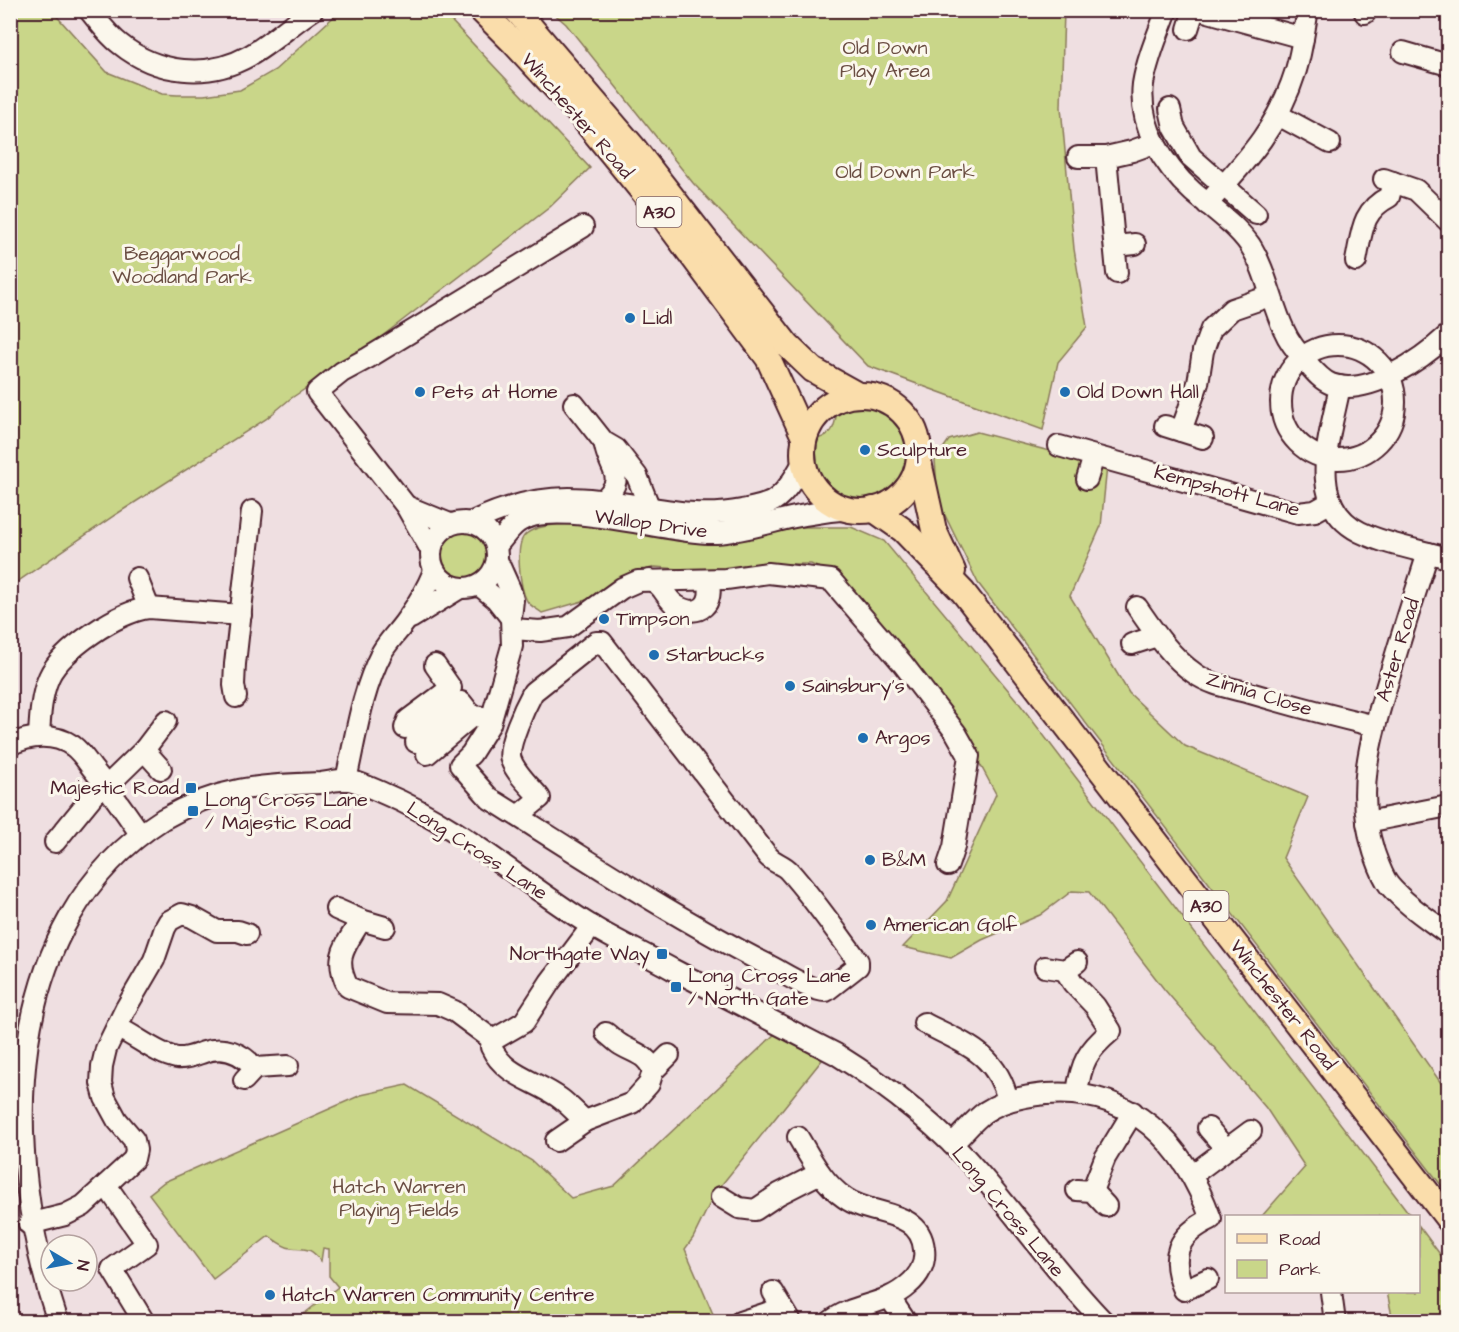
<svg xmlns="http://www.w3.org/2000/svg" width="1459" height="1332" font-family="'Architects Daughter',sans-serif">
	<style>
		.green { fill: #c9d689; stroke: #8a7a5a; stroke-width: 1.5 }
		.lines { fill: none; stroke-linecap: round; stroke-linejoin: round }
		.minor-casing { stroke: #4a1f2b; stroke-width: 24 }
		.major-casing { stroke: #4a1f2b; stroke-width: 28 }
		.minor { stroke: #fbf7ec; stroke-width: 20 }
		.major { stroke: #faddab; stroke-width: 24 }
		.poi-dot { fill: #1f6fb2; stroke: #fbf7ec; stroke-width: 2 }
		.labels { text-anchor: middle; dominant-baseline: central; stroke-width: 6; stroke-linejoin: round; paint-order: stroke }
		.shield { fill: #fbf7ec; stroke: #7f6065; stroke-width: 1.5 }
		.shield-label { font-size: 18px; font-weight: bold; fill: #4a1f2b }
		.park-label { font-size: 20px; fill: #6a4d42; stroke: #fbf7ec }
		.street-label { font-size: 20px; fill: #4a1f2b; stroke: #fbf7ec }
		.poi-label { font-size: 20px; fill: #4a1f2b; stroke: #fbf7ec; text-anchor: start }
	</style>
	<rect width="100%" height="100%" fill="#efdfe1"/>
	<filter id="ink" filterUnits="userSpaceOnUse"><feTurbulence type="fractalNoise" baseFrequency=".0167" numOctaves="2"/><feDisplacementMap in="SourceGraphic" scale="12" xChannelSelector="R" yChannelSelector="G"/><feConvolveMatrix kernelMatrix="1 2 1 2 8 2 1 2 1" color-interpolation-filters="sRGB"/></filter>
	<g filter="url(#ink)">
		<g class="green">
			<path d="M11,11H52L107,72L162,94L177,95H204L240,90L275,70L340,11H442L590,168L550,207L368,347L290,399L266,419L115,515L11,586Z"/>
			<path d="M551,11H1064L1061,107L1074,249L1087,327L1058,362L1043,430L868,366L693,183L566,24Z"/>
			<path d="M868,401C939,413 917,514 854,498C844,496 836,492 829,486C817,474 812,455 817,439C837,433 833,425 838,409L853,403Z"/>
			<path d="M977,432L1107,466L1101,526L1070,596L1129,693L1185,746L1308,797L1283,858L1448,1093V1194L978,583L938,501L935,460L949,440Z"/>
			<path d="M571,524L622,530L749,535L798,527H851L884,541L1019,703L1411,1216H1262L1305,1167L1266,1108L1164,989L1089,892L1072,891L1040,915L982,940L951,958L903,947L947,901L996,794L967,740L843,579L811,564H767L716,572L655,567L634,573L593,598L542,613C537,609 530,606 527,601C520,588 514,543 526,534C537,525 557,525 571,524Z"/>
			<circle cx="465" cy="554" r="23"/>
			<path d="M777,1032L826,1055L715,1193L693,1238L685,1249L716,1321H295L338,1287L329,1276V1249L323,1248L321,1261C309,1246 307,1250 291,1248C283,1247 275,1240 269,1236L213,1279L149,1194L164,1182L361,1095L407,1085L532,1161L571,1198L614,1186Z"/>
			<path d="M1419,1226L1448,1265V1321H1393L1387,1292H1418Z"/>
		</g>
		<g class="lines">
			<defs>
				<g id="minor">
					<path d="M89,10C99,22 108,35 120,44C157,74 208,79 249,56C272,43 291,24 313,10"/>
					<path d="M1167,10C1158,34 1147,59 1143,84C1138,126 1164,166 1193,192C1212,208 1236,225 1250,245C1266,270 1271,302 1284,330C1289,342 1298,353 1307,363C1314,371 1321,380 1331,384C1368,398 1423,358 1448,335"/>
					<path d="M1201,10L1303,38"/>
					<path d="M1365,13L1366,10"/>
					<path d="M1188,29L1194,10"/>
					<path d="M1403,52L1448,65"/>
					<path d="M1170,109L1174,127L1191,157L1256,214"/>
					<path d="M1278,115L1330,143"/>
					<path d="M1078,157H1106"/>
					<path d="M1384,179L1416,190L1448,221"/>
					<path d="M1207,204C1247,160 1278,128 1296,70C1302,50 1304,30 1308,10"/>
					<path d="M1115,246L1135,244"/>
					<path d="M1356,261C1362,233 1361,211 1389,197L1393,182"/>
					<path d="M1117,273L1106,157L1132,151L1154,143"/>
					<circle cx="1338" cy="402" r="57"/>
					<path d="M1340,386C1331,434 1304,504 1360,532C1387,545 1420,550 1448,558"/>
					<path d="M574,404L604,442L616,449L637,476L650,509"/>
					<path d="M1165,426L1203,438"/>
					<path d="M1181,431L1198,383L1203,351L1211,329L1232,309L1270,296"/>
					<path d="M1059,446L1298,513L1315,511L1331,502"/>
					<path d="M1087,479L1094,456"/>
					<path d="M602,501C628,477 610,472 605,446"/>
					<path d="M406,506L450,524"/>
					<circle cx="464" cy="555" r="33"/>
					<path d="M472,522C503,507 534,498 569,498C628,498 683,522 742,510C752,508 764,506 773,501C787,492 796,475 804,461"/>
					<path d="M496,546C503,539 509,529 517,523C551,496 671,535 716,533C746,531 776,520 805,515C820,512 836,510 851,509"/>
					<path d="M431,550L406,506L317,392L342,372L368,358L583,227"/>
					<path d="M1428,553C1415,594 1401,636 1389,678C1371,738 1354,790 1374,852C1378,863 1382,876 1389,885C1406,905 1428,919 1448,934"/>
					<path d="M497,560L510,589L513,600L511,618L512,646L490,724L471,754L460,765L490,799L497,803C586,859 674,917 768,965C782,972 810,991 826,991L858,966V961C836,931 814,899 789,871C783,864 773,863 767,855L602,642H596L533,692C526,705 506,746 511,760C516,774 531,787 540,798L518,816"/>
					<path d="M137,578L149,608"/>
					<path d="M650,580C664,584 665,599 677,606C700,619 715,603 708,580"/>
					<path d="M479,585L496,599L511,618"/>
					<path d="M1137,607C1153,630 1170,656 1194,673C1210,685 1231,688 1250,693C1291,705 1333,716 1375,726"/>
					<path d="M411,618L460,588"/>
					<path d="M513,629L540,631L568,627L622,588L638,581L726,579L768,573L831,580L903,664L956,733L969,756L954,847L948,865"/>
					<path d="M1132,644L1157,636"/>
					<path d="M236,697L234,685L235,664L252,511"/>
					<path d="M405,728L408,720L451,688L435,665"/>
					<path d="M39,736C40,717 41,695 49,677C61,650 119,611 149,608L241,615"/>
					<path d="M416,742L419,736L461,702L472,716"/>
					<path d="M10,745C30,735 54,733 73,746C81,752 86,760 92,768C109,789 124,810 139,832"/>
					<path d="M144,750L161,769"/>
					<path d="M427,754L472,716L483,717"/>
					<path d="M346,780C356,736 361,693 382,652C389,640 399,631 407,619C417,605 427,588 434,571"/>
					<path d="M107,786L144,750L166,721"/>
					<path d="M1367,822L1448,806"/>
					<path d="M55,842L104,782"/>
					<path d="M336,909L361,920L385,927"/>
					<path d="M361,920C345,947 333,957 348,987L387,1003L438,1004L454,1011L493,1040"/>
					<path d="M1045,967L1065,970L1077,962"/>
					<path d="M1065,970L1073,983L1095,1006L1111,1031C1087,1051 1081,1063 1077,1093"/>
					<path d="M924,1023C962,1043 997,1052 1008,1101"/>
					<path d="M118,1028C136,1036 158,1055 177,1058C187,1059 195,1055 204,1052C224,1045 242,1053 255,1068"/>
					<path d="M606,1033C610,1036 614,1040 618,1043C632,1053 647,1053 653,1071"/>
					<path d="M244,1080L255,1068L288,1066"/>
					<path d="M585,1121C577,1114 569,1105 561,1099C536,1080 505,1077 491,1047L493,1040L524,1022L550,982L592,926"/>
					<path d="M1208,1128L1226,1149"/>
					<path d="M798,1137C811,1159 823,1183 845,1198C871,1217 920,1208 924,1249C926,1263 919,1276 908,1285C885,1306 853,1303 830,1322"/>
					<path d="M556,1141L585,1121L632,1103L649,1084L653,1071L669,1055"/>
					<path d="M952,1144C963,1134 973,1121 985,1112C1003,1100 1025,1096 1046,1094C1132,1087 1184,1144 1211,1219C1177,1235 1169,1256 1184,1290L1208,1279"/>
					<path d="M1192,1175L1251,1131"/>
					<path d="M106,1185L147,1244L112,1269L143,1320"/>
					<path d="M1077,1190L1092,1191L1106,1206"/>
					<path d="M1092,1191L1105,1158L1133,1112"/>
					<path d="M721,1197L739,1208L755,1210L779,1194L820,1173"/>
					<path d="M29,1224L65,1215L83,1206L134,1159L136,1150L134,1140L117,1120L105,1098L101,1083L102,1066L106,1049L126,1008L154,960L165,928L169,921L182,914L192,917L217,931H238L247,934"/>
					<path d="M773,1292L791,1322"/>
					<path d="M1331,1292L1335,1322"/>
					<path d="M890,1298L906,1322"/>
					<path d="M58,1322C0,1149 0,923 163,819C219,787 259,785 321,783C330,782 339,779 348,780C360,782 373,789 385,794C459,825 522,883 590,925C616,941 645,954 672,969C726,997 781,1026 836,1054C889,1087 939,1126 980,1174C1022,1222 1058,1275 1104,1322"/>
					<path d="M740,1322L782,1308"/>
				</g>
				<g id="major">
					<path d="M481,10L514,43L577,111L661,214L768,358L804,437"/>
					<path d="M516,10L634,148L788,346L813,370L858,395"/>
					<circle cx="861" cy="453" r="58"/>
					<path d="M919,462L934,530L953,571"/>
					<path d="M873,509L903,530L963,592L1448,1219"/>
				</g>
			</defs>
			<use href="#minor" class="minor-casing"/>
			<use href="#major" class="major-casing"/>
			<use href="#minor" class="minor"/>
			<use href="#major" class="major"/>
		</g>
	</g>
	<g class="poi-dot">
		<circle cx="630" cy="318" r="6"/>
		<circle cx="420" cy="392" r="6"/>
		<circle cx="1065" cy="392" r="6"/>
		<circle cx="865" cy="450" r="6"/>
		<circle cx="604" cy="619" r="6"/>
		<circle cx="654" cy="655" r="6"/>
		<circle cx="790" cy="686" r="6"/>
		<circle cx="863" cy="738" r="6"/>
		<rect x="185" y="782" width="12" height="12" rx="3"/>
		<rect x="187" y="805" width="12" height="12" rx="3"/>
		<circle cx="870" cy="860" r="6"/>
		<circle cx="871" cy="925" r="6"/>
		<rect x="656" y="948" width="12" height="12" rx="3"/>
		<rect x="670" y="981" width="12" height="12" rx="3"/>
		<circle cx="270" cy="1295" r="6"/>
	</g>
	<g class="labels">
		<g class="shield">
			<rect x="636.5" y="197" width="45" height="30" rx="4.5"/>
			<rect x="1183.5" y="891" width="45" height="30" rx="4.5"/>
		</g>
		<g class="shield-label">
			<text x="659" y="212">A30</text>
			<text x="1206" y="906">A30</text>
		</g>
		<g class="park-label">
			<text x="885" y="48">Old Down<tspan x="885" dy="23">Play Area</tspan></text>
			<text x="905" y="172">Old Down Park</text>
			<text x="182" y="254">Beggarwood<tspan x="182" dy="23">Woodland Park</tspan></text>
			<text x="399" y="1187">Hatch Warren<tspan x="399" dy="23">Playing Fields</tspan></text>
		</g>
		<g class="street-label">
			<text transform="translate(577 116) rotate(49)">Winchester Road</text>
			<text transform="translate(1227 491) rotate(15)">Kempshott Lane</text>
			<text transform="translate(651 524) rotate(8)">Wallop Drive</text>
			<text transform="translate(1398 650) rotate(-73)">Aster Road</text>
			<text transform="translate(1259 694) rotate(17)">Zinnia Close</text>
			<text transform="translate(477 851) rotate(33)">Long Cross Lane</text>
			<text transform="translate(1283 1005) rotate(52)">Winchester Road</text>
			<text transform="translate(1008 1212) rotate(50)">Long Cross Lane</text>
		</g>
		<g class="poi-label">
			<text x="642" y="318">Lidl</text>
			<text x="432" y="392">Pets at Home</text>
			<text x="1077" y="392">Old Down Hall</text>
			<text x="877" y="450">Sculpture</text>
			<text x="616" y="619">Timpson</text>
			<text x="666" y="655">Starbucks</text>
			<text x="802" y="686">Sainsbury's</text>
			<text x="875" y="738">Argos</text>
			<text x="179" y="788" text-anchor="end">Majestic Road</text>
			<text x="205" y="800">Long Cross Lane<tspan x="205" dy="23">/ Majestic Road</tspan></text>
			<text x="882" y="860">B&amp;M</text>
			<text x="883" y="925">American Golf</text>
			<text x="650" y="954" text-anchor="end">Northgate Way</text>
			<text x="688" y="976">Long Cross Lane<tspan x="688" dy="23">/ North Gate</tspan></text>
			<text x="282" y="1295">Hatch Warren Community Centre</text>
		</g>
	</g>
	<rect width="1459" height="1332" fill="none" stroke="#fbf7ec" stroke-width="36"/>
	<rect x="18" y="18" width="1423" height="1296" fill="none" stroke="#4a1f2b" stroke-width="2" filter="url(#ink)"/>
	<rect x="1225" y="1215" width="195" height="78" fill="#fbf7ec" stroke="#b4a19f" stroke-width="1.5"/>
	<rect x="1237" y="1234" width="30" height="9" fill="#faddab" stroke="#b4a19f" stroke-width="1.5"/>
	<text x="1279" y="1245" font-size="18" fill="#4a1f2b">Road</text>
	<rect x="1237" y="1260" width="30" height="18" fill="#c9d689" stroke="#b4a19f" stroke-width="1.5"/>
	<text x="1279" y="1275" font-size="18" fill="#4a1f2b">Park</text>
	<g transform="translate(69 1263) rotate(100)"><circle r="28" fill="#fbf7ec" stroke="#b4a19f" stroke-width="1.5"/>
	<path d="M0-4.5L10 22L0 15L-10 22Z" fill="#1f6fb2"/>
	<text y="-9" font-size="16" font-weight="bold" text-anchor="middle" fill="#4a1f2b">N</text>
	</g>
</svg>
